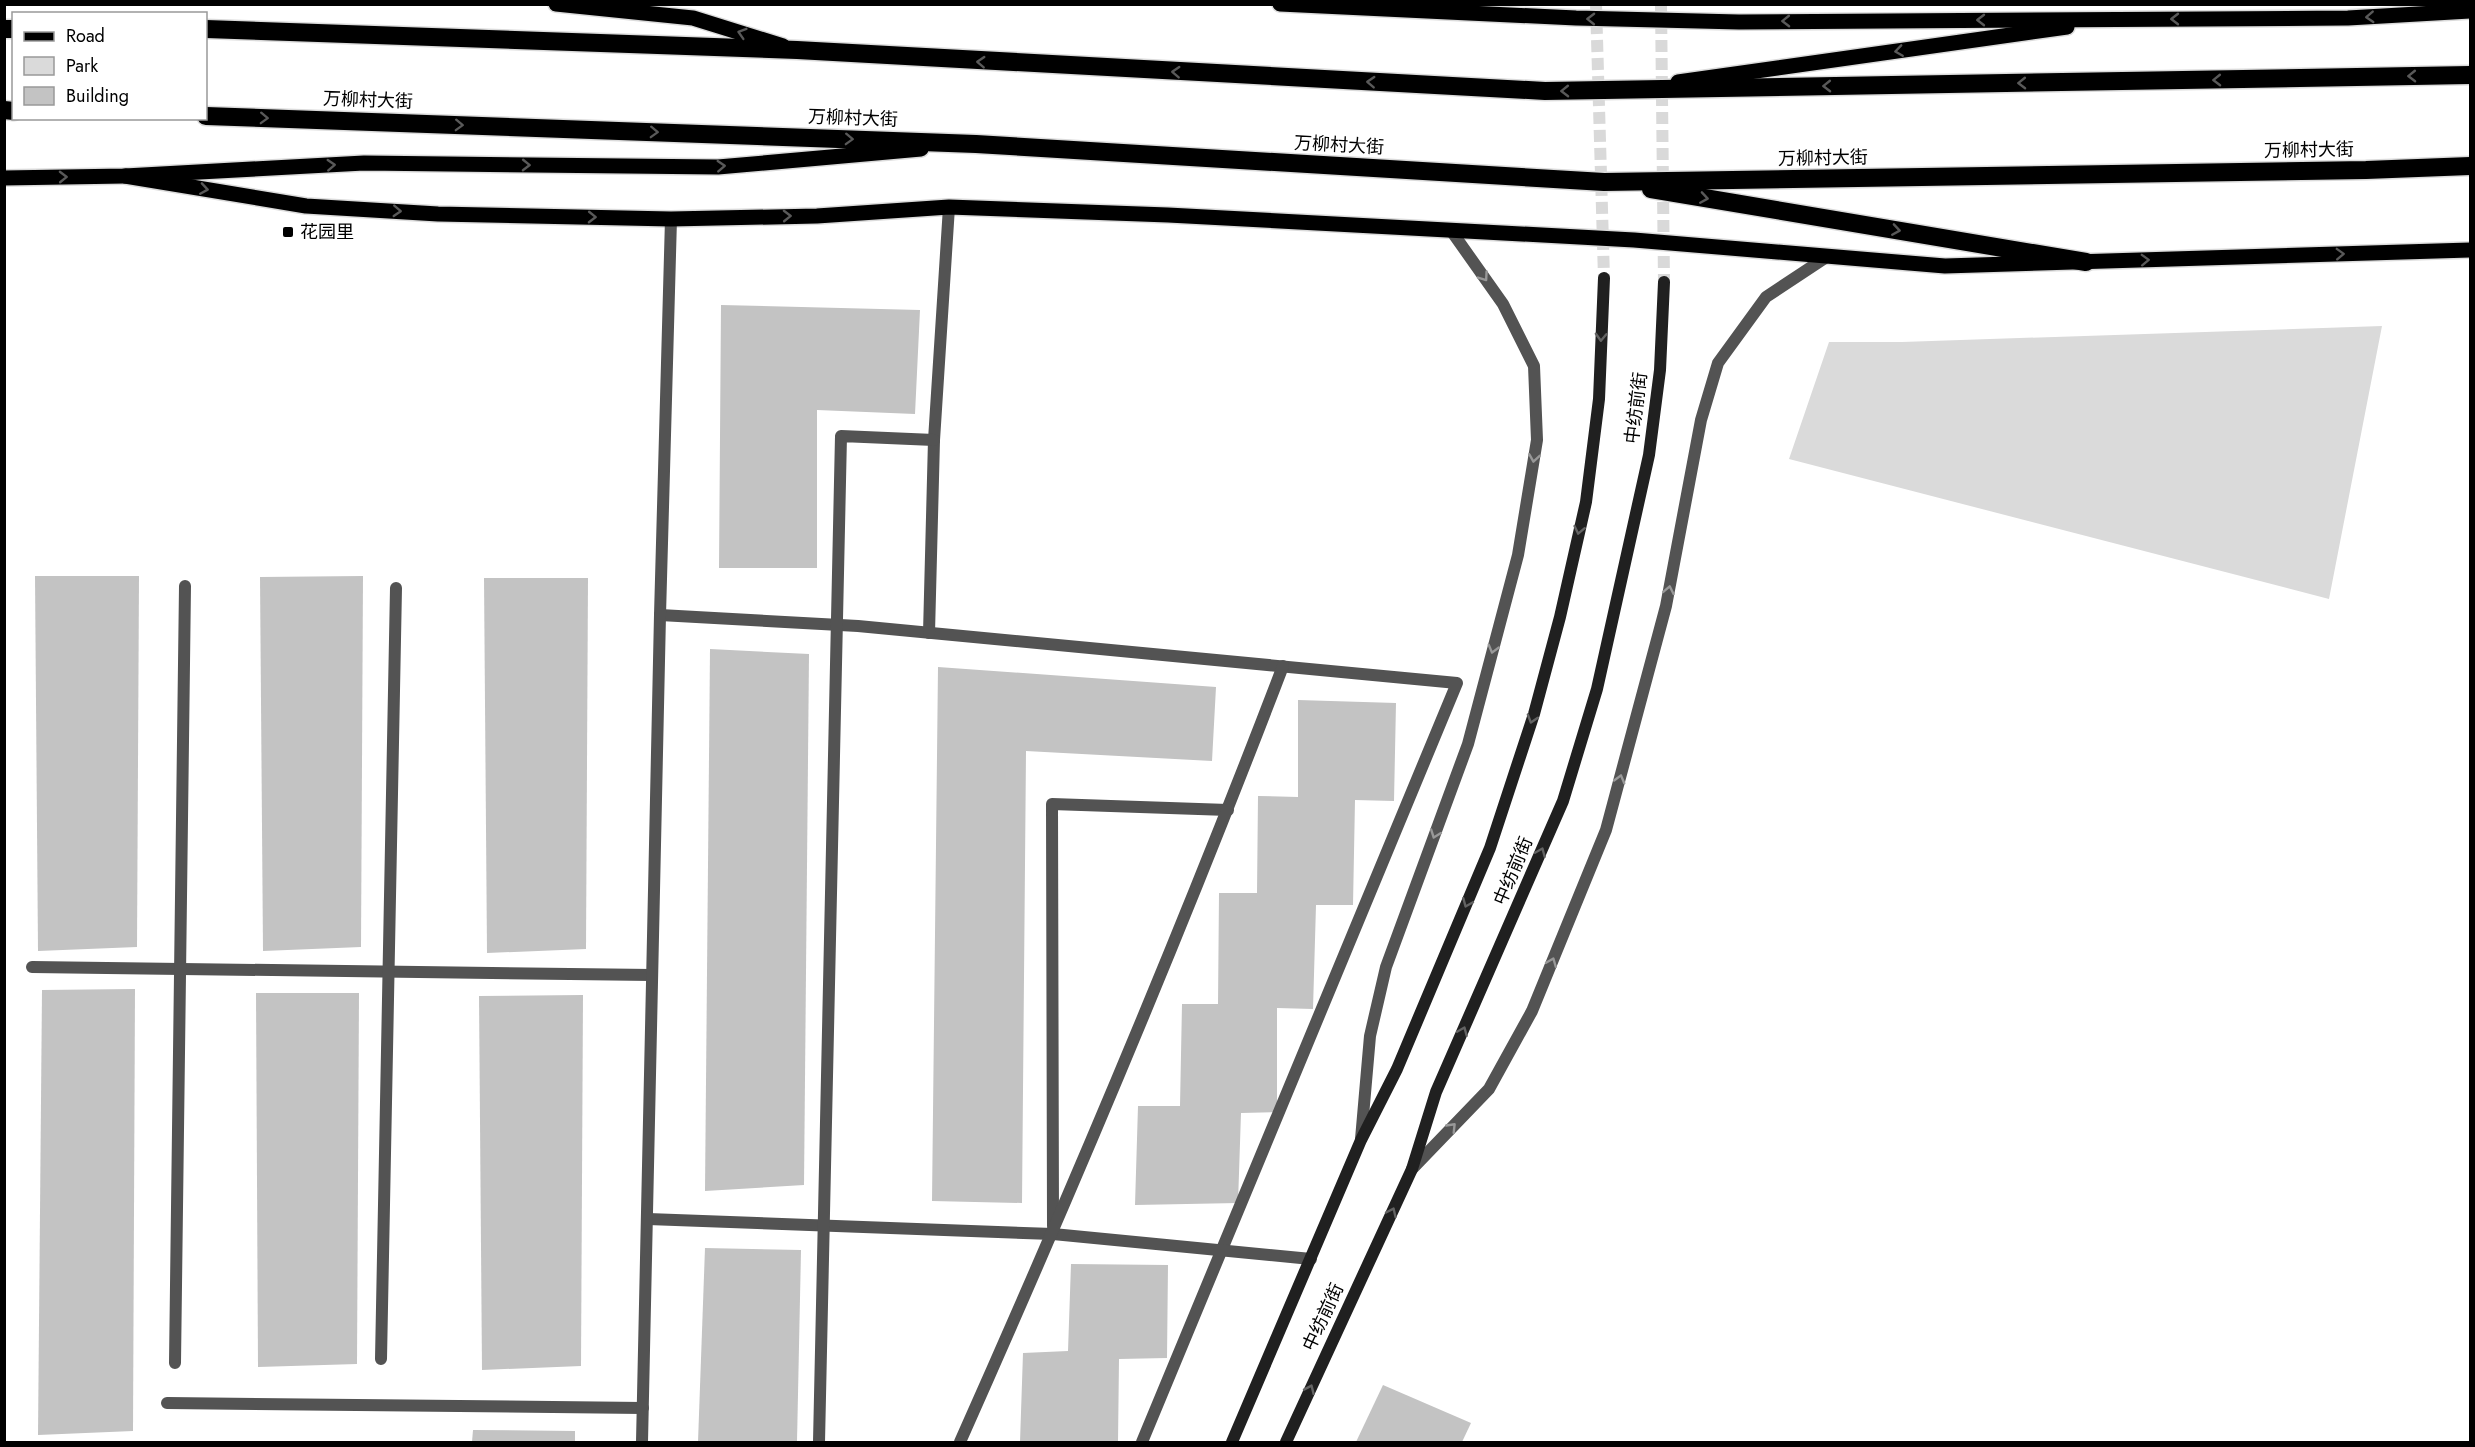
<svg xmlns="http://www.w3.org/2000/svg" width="2475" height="1447" font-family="Jost,'Noto Sans SC',sans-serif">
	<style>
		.green { fill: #dadada }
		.building { fill: #c3c3c3 }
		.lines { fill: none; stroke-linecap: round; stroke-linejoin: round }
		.secondary-tunnel { stroke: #d9d9d9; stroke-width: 12; stroke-dasharray: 12 6; stroke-linecap: butt }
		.primary-casing { stroke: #dbdbdb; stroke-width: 18 }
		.highway-casing { stroke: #dbdbdb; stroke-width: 21 }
		.lane { stroke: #535353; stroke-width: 12 }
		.street { stroke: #535353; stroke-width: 12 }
		.secondary { stroke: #202020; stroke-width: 12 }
		.primary { stroke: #000; stroke-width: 15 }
		.highway { stroke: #000; stroke-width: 18 }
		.oneway { stroke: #595959 }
		.oneway2 { stroke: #989898 }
		.oneway3 { stroke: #636363 }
		.poi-dot { fill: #000; stroke: #fff; stroke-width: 2 }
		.labels { text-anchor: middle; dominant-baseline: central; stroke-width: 4.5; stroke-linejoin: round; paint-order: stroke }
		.street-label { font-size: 18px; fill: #000; stroke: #fff }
		.poi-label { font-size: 18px; fill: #000; stroke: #fff; text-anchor: start }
	</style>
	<rect width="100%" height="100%" fill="#fff"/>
	<path class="green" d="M2382,326L2329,599L1789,459L1829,342H1902Z"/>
	<g class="building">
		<path d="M721,305L920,310L915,414L817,410V568H719Z"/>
		<path d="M35,576H139L137,947L38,951Z"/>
		<path d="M363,576L361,947L263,951L260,577Z"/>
		<path d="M484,578H588L586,949L487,953Z"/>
		<path d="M710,649L809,654L804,1185L705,1191Z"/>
		<path d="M938,667L1216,687L1212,761L1026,751L1022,1203L932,1201Z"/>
		<path d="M1298,700L1396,703L1394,801L1355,800L1353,905H1316L1313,1009L1277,1008V1112L1241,1113L1238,1203L1135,1205L1138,1106H1180L1182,1004H1218L1219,893H1257L1258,796L1298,797Z"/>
		<path d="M135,989L133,1431L38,1435L42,990Z"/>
		<path d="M256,993H359L357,1364L258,1367Z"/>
		<path d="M583,995L581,1366L482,1370L479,996Z"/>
		<path d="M705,1248L801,1250L797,1442H698Z"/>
		<path d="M1071,1264L1168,1265L1167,1358L1119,1359L1118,1442H1020L1023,1353L1068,1351Z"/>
		<path d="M1383,1385L1471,1423L1462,1442H1356Z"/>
		<path d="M473,1430L575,1431V1442H472Z"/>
	</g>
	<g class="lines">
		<g class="secondary-tunnel">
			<path d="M1596,4L1604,278"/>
			<path d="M1661,4L1664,282"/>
		</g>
		<defs>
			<g id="primary">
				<path d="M556,4L693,18L783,46"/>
				<path d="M1280,4L1576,18L1739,22L2348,18L2470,11"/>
				<path d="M1678,82L2067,27"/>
				<path d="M125,176L306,206L438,214L671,219L817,216L949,207L1168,215L1634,240L1945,266L2470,250"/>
				<path d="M4,178L125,176L364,163L718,167L921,149"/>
			</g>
			<g id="highway">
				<path d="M4,29H14"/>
				<path d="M206,29L797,50L1545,91L2470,75"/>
				<path d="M4,110L14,111"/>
				<path d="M206,116L976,144L1604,182L2366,170L2470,166"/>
				<path d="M1651,189L2086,262"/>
			</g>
		</defs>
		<use href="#primary" class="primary-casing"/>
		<use href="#highway" class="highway-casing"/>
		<g class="lane">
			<path d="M660,615L858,626L1457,683L1142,1442"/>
			<path d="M929,633L934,440L949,207"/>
			<path d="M32,967L652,975"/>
			<path d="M648,1219L1053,1234L1311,1259"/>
			<path d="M1053,1226L1052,804L1228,810"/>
			<path d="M381,1359L396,588"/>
			<path d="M175,1363L185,586"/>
			<path d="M167,1403L643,1408"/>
			<path d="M642,1442L660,615L671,219"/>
			<path d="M819,1442L841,436L934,440"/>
			<path d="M960,1442C1074,1186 1183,928 1283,666"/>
		</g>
		<g class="street">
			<path d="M1361,1139L1370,1036L1386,967L1468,744L1518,555L1537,440L1534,366L1503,304L1450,229"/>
			<path d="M1412,1169L1489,1089L1532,1011L1606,830L1666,606L1701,420L1718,363L1766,297L1828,256"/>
		</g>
		<g class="secondary">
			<path d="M1232,1442L1361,1140L1397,1069L1490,848L1534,714L1560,617L1586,502L1599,399L1604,278"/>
			<path d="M1286,1442L1412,1169L1436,1092L1563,801L1597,689L1649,455L1660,370L1664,282"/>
		</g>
		<use href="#primary" class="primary"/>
		<use href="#highway" class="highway"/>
	</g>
	<defs><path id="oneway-chevron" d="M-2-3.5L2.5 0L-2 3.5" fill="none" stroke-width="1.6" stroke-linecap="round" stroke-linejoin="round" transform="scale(1.5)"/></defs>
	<g class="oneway">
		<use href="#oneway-chevron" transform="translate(2370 17) rotate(177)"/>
		<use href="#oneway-chevron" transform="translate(1591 19) rotate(-179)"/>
		<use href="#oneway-chevron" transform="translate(2175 19) rotate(180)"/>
		<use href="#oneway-chevron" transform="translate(1981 20) rotate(180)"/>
		<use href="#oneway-chevron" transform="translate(1786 21) rotate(179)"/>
		<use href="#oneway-chevron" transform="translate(742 33) rotate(-163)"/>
		<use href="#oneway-chevron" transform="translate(1899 51) rotate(172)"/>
		<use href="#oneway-chevron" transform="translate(981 62) rotate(-177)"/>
		<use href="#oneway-chevron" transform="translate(1176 72) rotate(-177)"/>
		<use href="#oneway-chevron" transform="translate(2412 76) rotate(179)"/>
		<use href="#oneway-chevron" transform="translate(2217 80) rotate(179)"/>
		<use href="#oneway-chevron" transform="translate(1371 82) rotate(-177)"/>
		<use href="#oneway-chevron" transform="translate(2022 83) rotate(179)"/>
		<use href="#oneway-chevron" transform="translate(1827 86) rotate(179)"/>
		<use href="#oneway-chevron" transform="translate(1565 91) rotate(179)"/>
		<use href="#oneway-chevron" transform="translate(264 118) rotate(2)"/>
		<use href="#oneway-chevron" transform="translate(459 125) rotate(2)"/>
		<use href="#oneway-chevron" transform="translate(654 132) rotate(2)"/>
		<use href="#oneway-chevron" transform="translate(849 139) rotate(2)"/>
		<use href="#oneway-chevron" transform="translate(331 165) rotate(-3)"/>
		<use href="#oneway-chevron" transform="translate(526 165) rotate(1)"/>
		<use href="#oneway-chevron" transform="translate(721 166) rotate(-3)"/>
		<use href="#oneway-chevron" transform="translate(63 177) rotate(-1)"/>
		<use href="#oneway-chevron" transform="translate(204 189) rotate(9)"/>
		<use href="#oneway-chevron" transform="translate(1704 198) rotate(9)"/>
		<use href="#oneway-chevron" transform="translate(397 211) rotate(3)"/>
		<use href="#oneway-chevron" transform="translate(787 216) rotate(-1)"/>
		<use href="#oneway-chevron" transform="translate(592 217) rotate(1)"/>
		<use href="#oneway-chevron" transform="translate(1896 230) rotate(9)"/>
		<use href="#oneway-chevron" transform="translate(2340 254) rotate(-2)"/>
		<use href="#oneway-chevron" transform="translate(2145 260) rotate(-2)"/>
	</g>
	<g class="oneway2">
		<use href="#oneway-chevron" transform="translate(1484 277) rotate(55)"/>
		<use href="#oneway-chevron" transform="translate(1534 458) rotate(99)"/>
		<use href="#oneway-chevron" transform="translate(1669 590) rotate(-79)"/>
		<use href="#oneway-chevron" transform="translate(1493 649) rotate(105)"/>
		<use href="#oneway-chevron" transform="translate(1620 779) rotate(-75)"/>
		<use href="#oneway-chevron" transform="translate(1435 834) rotate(110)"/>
		<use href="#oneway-chevron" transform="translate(1552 962) rotate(-68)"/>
		<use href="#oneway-chevron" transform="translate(1452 1127) rotate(-46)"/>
	</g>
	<g class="oneway3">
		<use href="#oneway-chevron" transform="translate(1601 337) rotate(92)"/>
		<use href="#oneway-chevron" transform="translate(1579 530) rotate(102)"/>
		<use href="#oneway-chevron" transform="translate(1532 719) rotate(107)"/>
		<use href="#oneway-chevron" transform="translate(1541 852) rotate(-67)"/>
		<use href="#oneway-chevron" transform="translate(1467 903) rotate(113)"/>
		<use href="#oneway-chevron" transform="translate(1463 1031) rotate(-67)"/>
		<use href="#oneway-chevron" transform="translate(1392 1212) rotate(-65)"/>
		<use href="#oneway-chevron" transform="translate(1310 1389) rotate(-66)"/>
	</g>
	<rect class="poi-dot" x="282" y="226" width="12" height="12" rx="3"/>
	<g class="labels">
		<g class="street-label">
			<text transform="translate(368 100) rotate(2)">万柳村大街</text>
			<text transform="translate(853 118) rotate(2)">万柳村大街</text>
			<text transform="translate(1339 145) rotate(3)">万柳村大街</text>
			<text transform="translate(2309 150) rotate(-1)">万柳村大街</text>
			<text transform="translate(1823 158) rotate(-1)">万柳村大街</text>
			<text transform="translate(1636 408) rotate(-83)">中纺前街</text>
			<text transform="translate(1513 871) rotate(-67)">中纺前街</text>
			<text transform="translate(1323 1317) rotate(-65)">中纺前街</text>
		</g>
		<g class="poi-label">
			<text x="300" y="232">花园里</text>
		</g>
	</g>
	<rect width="2475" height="1447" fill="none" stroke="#000000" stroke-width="12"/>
	<rect x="12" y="12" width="195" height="108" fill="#ffffff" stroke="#999999" stroke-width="1.5"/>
	<rect x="24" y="32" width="30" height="9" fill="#000000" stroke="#999999" stroke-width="1.5"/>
	<text x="66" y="42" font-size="18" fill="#000000">Road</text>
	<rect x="24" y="57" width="30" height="18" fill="#dadada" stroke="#999999" stroke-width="1.5"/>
	<text x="66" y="72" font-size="18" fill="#000000">Park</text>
	<rect x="24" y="87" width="30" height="18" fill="#c3c3c3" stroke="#999999" stroke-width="1.5"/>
	<text x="66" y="102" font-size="18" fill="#000000">Building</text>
</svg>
